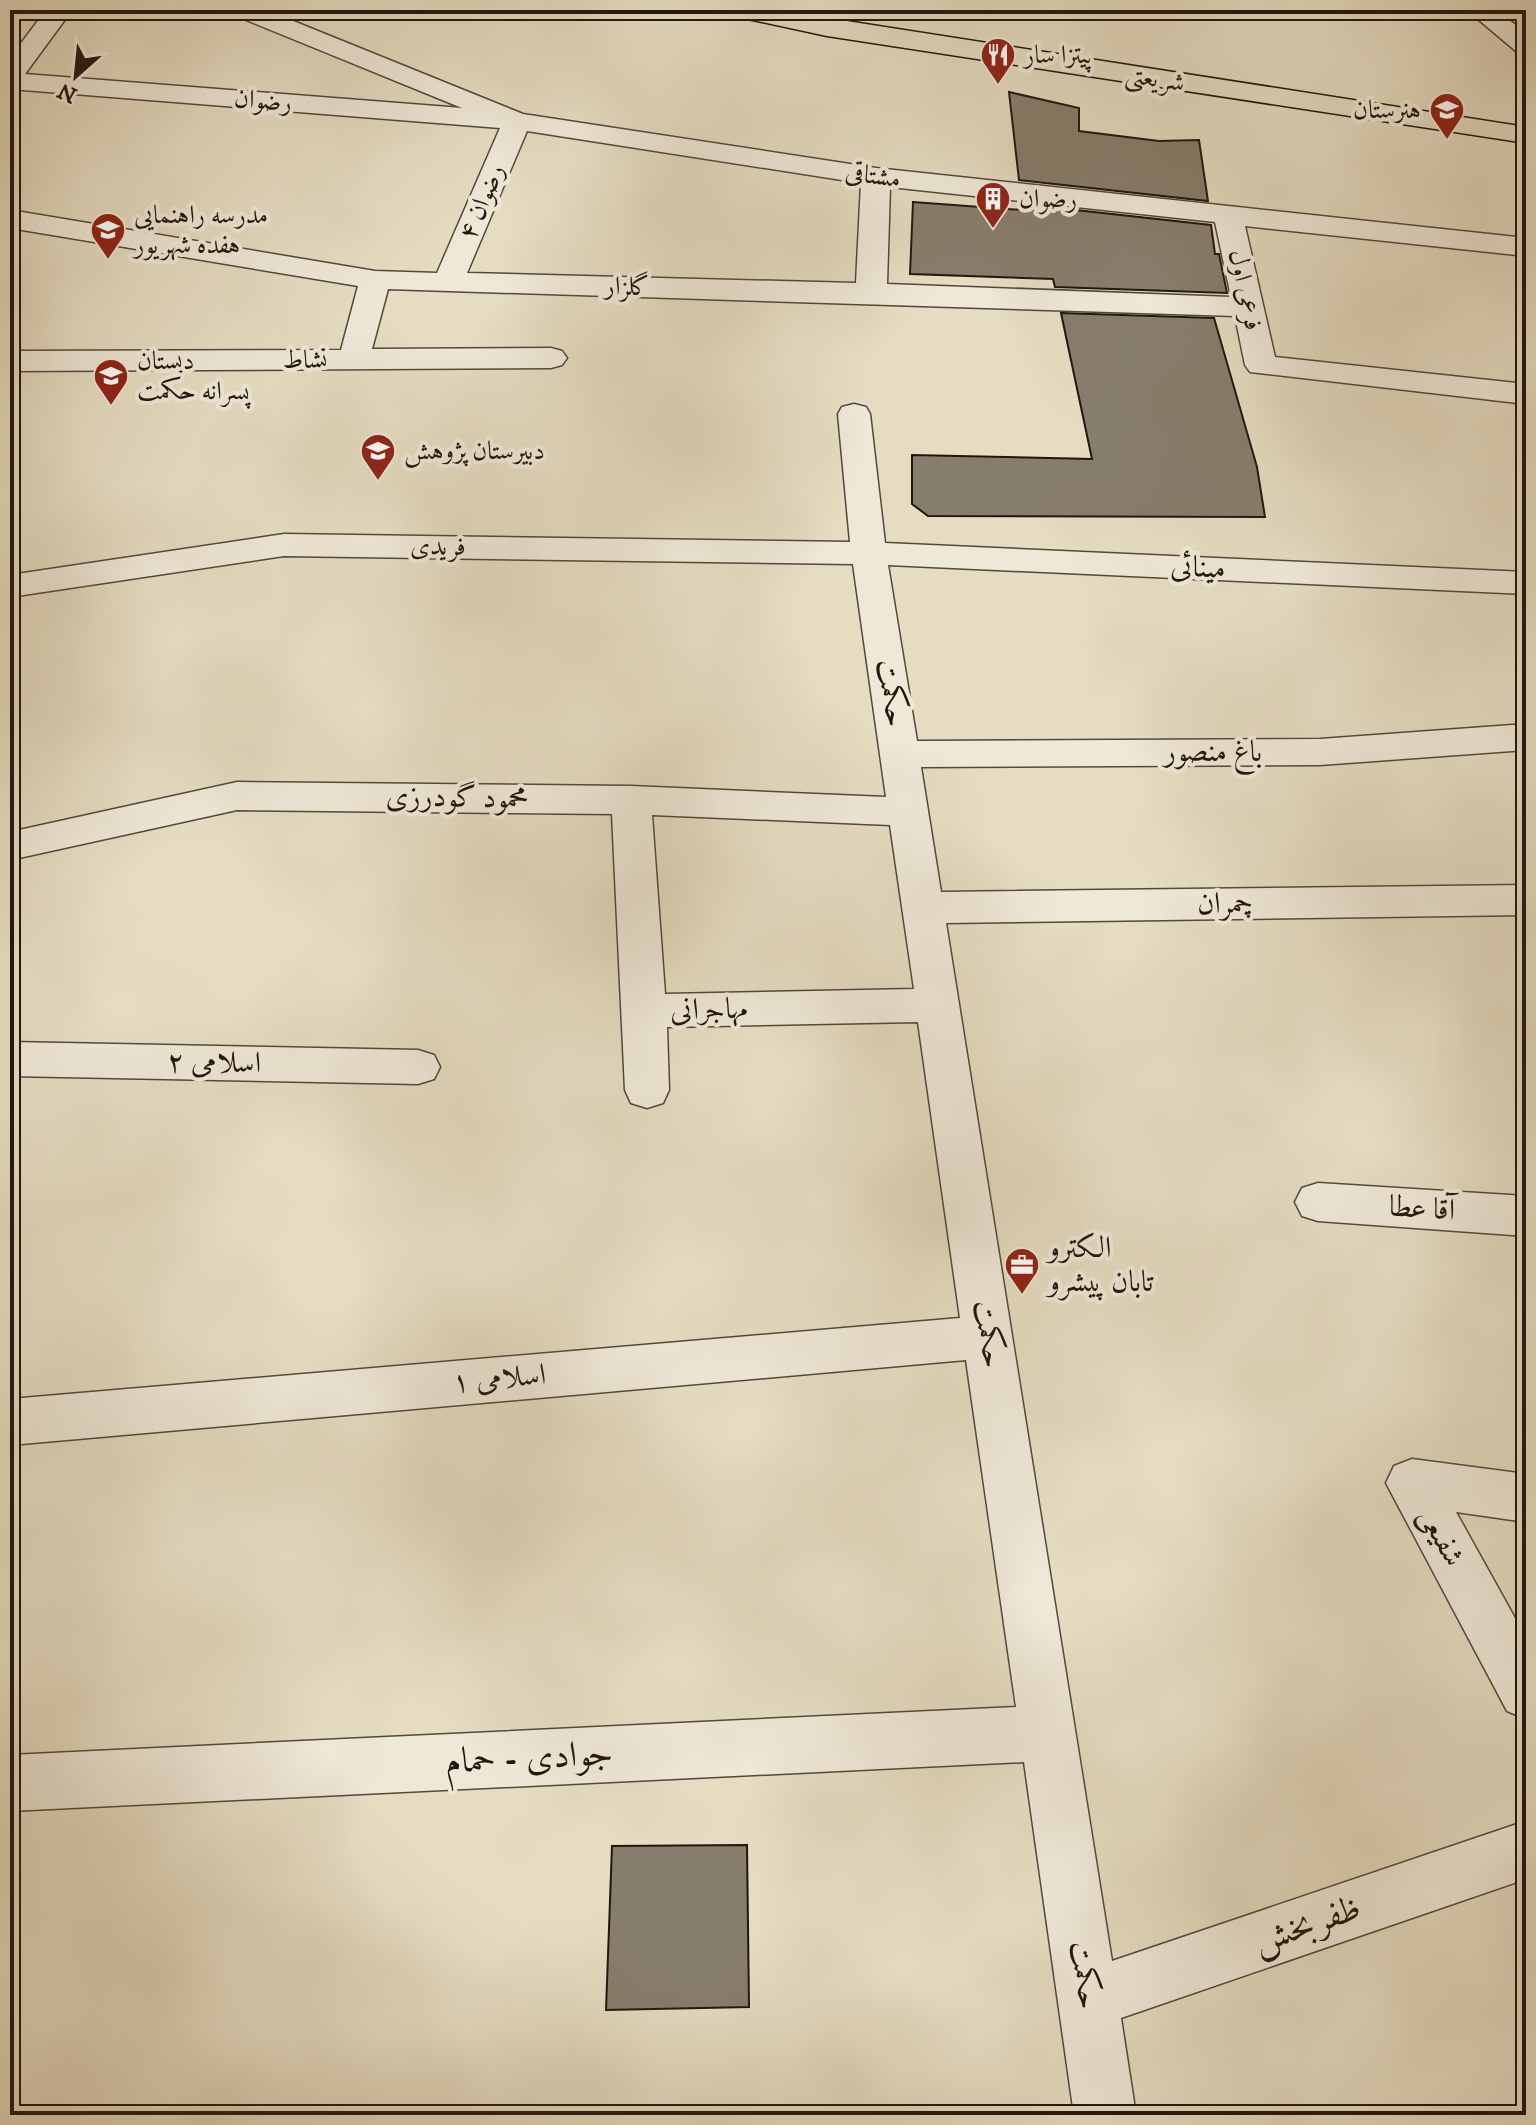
<svg xmlns="http://www.w3.org/2000/svg" width="1536" height="2125" font-family="'IM FELL DW Pica',Amiri,serif">
	<style>
		.building { fill: #877d6c; stroke: #21160f; stroke-width: 2 }
		.lines { fill: none; stroke-linecap: round; stroke-linejoin: round }
		.minor-casing { stroke: #52483c; stroke-width: 3 }
		.major-casing { stroke: #21160f; stroke-width: 3 }
		.minor { fill: #eee8d7; fill-rule: evenodd }
		.major { fill: #e5dcc2; fill-rule: evenodd }
		.labels { text-anchor: middle; dominant-baseline: central; stroke-width: 8; stroke-linejoin: round; paint-order: stroke }
		.far-poi-label { font-size: 26px; fill: #21160f; stroke: #eee8d7; text-anchor: start }
		.far-street-label { font-size: 26px; fill: #21160f; stroke: #eee8d7 }
		.street-label { font-size: 30px; fill: #21160f; stroke: #eee8d7 }
		.poi-label { font-size: 30px; fill: #21160f; stroke: #eee8d7; text-anchor: start }
		.near-street-label { font-size: 36px; fill: #21160f; stroke: #eee8d7 }
	</style>
	<rect width="100%" height="100%" fill="#e5dcc2"/>
	<filter id="stains"><feTurbulence type="fractalNoise" baseFrequency=".0025" numOctaves="4"/><feColorMatrix values="0 0 0 0 .2 0 0 0 0 .09 0 0 0 0 .02 0 0 0 .5 -.17"/></filter>
	<radialGradient id="worn" r=".72"><stop offset=".6" stop-color="#630" stop-opacity="0"/><stop offset="1" stop-color="#630" stop-opacity=".3"/></radialGradient>
	<g class="building">
		<path d="M1009,92L1079,108V131L1159,141L1199,140L1208,201L1019,180Z"/>
		<path d="M913,202L1022,210L1021,204L1211,225L1215,254H1219L1227,293L1055,287L1053,279L910,274Z"/>
		<path d="M1061,313L1214,318L1257,467L1265,517L928,516L912,504V455L1092,459Z"/>
		<path d="M747,1845L749,2007L606,2010L612,1846Z"/>
	</g>
	<g class="lines">
		<defs>
			<g id="minor">
				<path d="M46,10H72L25,74L462,108L234,15L230,10H266L523,114L876,168L1526,238V256L1245,226L1275,357L1526,384V404L1250,372L1245,365L1235,316L388,289L372,349L551,348L562,351L567,358L562,365L551,368L10,371V351L341,350L358,286L10,228V210L375,271L437,273L500,128L10,89V58ZM527,131L861,183L856,283L467,273ZM890,187L1215,222L1231,297L887,284Z"/>
				<path d="M1467,10H1496L1526,33V54L1517,52Z"/>
				<path d="M854,404L866,407L870,414L885,543L1526,572V594L888,565L917,741L1320,739L1526,724V750L1320,765L921,767L941,892L1526,885V915L946,923L1112,1961L1526,1821V1879L1121,2018L1136,2115H1074L1024,1762L10,1811V1755L1016,1707L966,1360L10,1445V1399L960,1318L918,1022L667,1027L669,1090L663,1103L647,1108L631,1103L625,1090L612,814L237,810L10,860V832L237,782L631,786L886,797L853,564L284,556L10,597V575L284,534L850,542L838,414L842,407ZM652,815L890,825L914,989L665,994Z"/>
				<path d="M10,1042L418,1050L434,1055L440,1067L434,1079L418,1084L10,1076Z"/>
				<path d="M1318,1183L1526,1196V1236L1318,1221L1302,1216L1295,1202L1302,1188Z"/>
				<path d="M1412,1459L1526,1474V1522L1456,1512L1526,1638V1719L1507,1711L1386,1483L1394,1466Z"/>
			</g>
			<path id="major" d="M725,10H776L1526,127V143L827,36L729,15Z"/>
		</defs>
		<use href="#minor" class="minor-casing"/>
		<use href="#major" class="major-casing"/>
		<use href="#minor" class="minor"/>
		<use href="#major" class="major"/>
	</g>
	<defs>
		<symbol id="restaurant-pin" viewBox="-11 -11 22 30"><path d="M0 17L-7.5 6A9.5 9.5 0 1 1 7.5 6Z" fill="#8f2418" stroke="#eee8d7"/><path d="M-5-6h1v4h1v-4h1v4h1v-4h1v5L-1.5 .5V6h-2V.5L-5-1ZM5-6V6H3V1.5H1.5Q1.5-4 5-6Z" fill="#fff"/></symbol>
		<symbol id="school-pin" viewBox="-11 -11 22 30"><path d="M0 17L-7.5 6A9.5 9.5 0 1 1 7.5 6Z" fill="#8f2418" stroke="#eee8d7"/><path d="M0-5L7-2L0 1L-7-2ZM-4 1L0 2.5L4 1V4Q0 6-4 4Z" fill="#fff"/></symbol>
		<symbol id="building-pin" viewBox="-11 -11 22 30"><path d="M0 17L-7.5 6A9.5 9.5 0 1 1 7.5 6Z" fill="#8f2418" stroke="#eee8d7"/><path d="M-4-6H4V6H1V3H-1V6H-4ZM-2.5-4.3h1.7v1.8h-1.7ZM.8-4.3h1.7v1.8H.8ZM-2.5-1h1.7V.8h-1.7ZM.8-1h1.7V.8H.8Z" fill="#fff"/></symbol>
		<symbol id="office-pin" viewBox="-11 -11 22 30"><path d="M0 17L-7.5 6A9.5 9.5 0 1 1 7.5 6Z" fill="#8f2418" stroke="#eee8d7"/><path d="M-6-3h4V-5.5h4V-3h4V5H-6ZM-1-4.5V-3h2v-1.5ZM-6 0V1H6V0Z" fill="#fff"/></symbol>
	</defs>
	<g fill-rule="evenodd">
		<use href="#restaurant-pin" x="978" y="35" width="40" height="54"/>
		<use href="#school-pin" x="1427" y="90" width="40" height="54"/>
		<use href="#building-pin" x="973" y="179" width="40" height="54"/>
		<use href="#school-pin" x="88" y="210" width="40" height="54"/>
		<use href="#school-pin" x="91" y="356" width="40" height="54"/>
		<use href="#school-pin" x="358" y="431" width="40" height="54"/>
		<use href="#office-pin" x="1002" y="1245" width="40" height="54"/>
	</g>
	<g class="labels">
		<g class="far-poi-label">
			<text x="1024" y="55">پیتزا سار</text>
			<text x="1421" y="110" text-anchor="end">هنرستان</text>
			<text x="1019" y="199">رضوان</text>
			<text x="134" y="215">مدرسه راهنمایی<tspan x="134" dy="30">هفده شهریور</tspan></text>
			<text x="137" y="361">دبستان<tspan x="137" dy="30">پسرانه حکمت</tspan></text>
			<text x="404" y="451">دبیرستان پژوهش</text>
		</g>
		<g class="far-street-label">
			<text transform="translate(1155 79) rotate(9)">شریعتی</text>
			<text transform="translate(263 101) rotate(5)">رضوان</text>
			<text transform="translate(873 176) rotate(8)">مشتاقی</text>
			<text transform="translate(482 202) rotate(-67)">رضوان ۴</text>
			<text transform="translate(627 287) rotate(1)">گلزار</text>
			<text transform="translate(1245 290) rotate(78)">فرعی اول</text>
			<text x="305" y="360">نشاط</text>
			<text transform="translate(438 547) rotate(1)">فریدی</text>
		</g>
		<g class="street-label">
			<text transform="translate(1198 568) rotate(3)">مینائی</text>
			<text transform="translate(891 693) rotate(81)">حکمت</text>
			<text x="1213" y="752">باغ منصور</text>
			<text transform="translate(457 798) rotate(1)">محمود گودرزی</text>
			<text transform="translate(1225 904) rotate(-1)">چمران</text>
			<text transform="translate(709 1010) rotate(-1)">مهاجرانی</text>
			<text transform="translate(214 1063) rotate(1)">اسلامی ۲</text>
			<text transform="translate(1422 1209) rotate(4)">آقا عطا</text>
			<text transform="translate(988 1334) rotate(81)">حکمت</text>
			<text transform="translate(499 1379) rotate(-5)">اسلامی ۱</text>
			<text transform="translate(1441 1537) rotate(61)">شفیعی</text>
			<text transform="translate(1084 1975) rotate(82)">حکمت</text>
		</g>
		<g class="poi-label">
			<text x="1048" y="1248">الکترو<tspan x="1048" dy="34">تابان پیشرو</tspan></text>
		</g>
		<g class="near-street-label">
			<text transform="translate(529 1758) rotate(-3)">جوادی - حمام</text>
			<text transform="translate(1307 1925) rotate(-19)">ظفربخش</text>
		</g>
	</g>
	<rect width="1536" height="2125" fill="none" stroke="#e5dcc2" stroke-width="40"/>
	<rect x="12" y="12" width="1512" height="2101" fill="none" stroke="#21160f" stroke-width="4"/>
	<rect x="20" y="20" width="1496" height="2085" fill="none" stroke="#21160f" stroke-width="2"/>
	<g transform="translate(76 76) rotate(207)" stroke="#eee8d7" stroke-width="6" paint-order="stroke">
	<path d="M0-6L14 30L0 20L-14 30Z" fill="#21160f"/>
	<text y="-12" font-size="22" font-weight="bold" text-anchor="middle" fill="#21160f">N</text>
	</g>
	<rect width="100%" height="100%" filter="url(#stains)"/>
	<rect width="100%" height="100%" fill="url(#worn)"/>
</svg>
